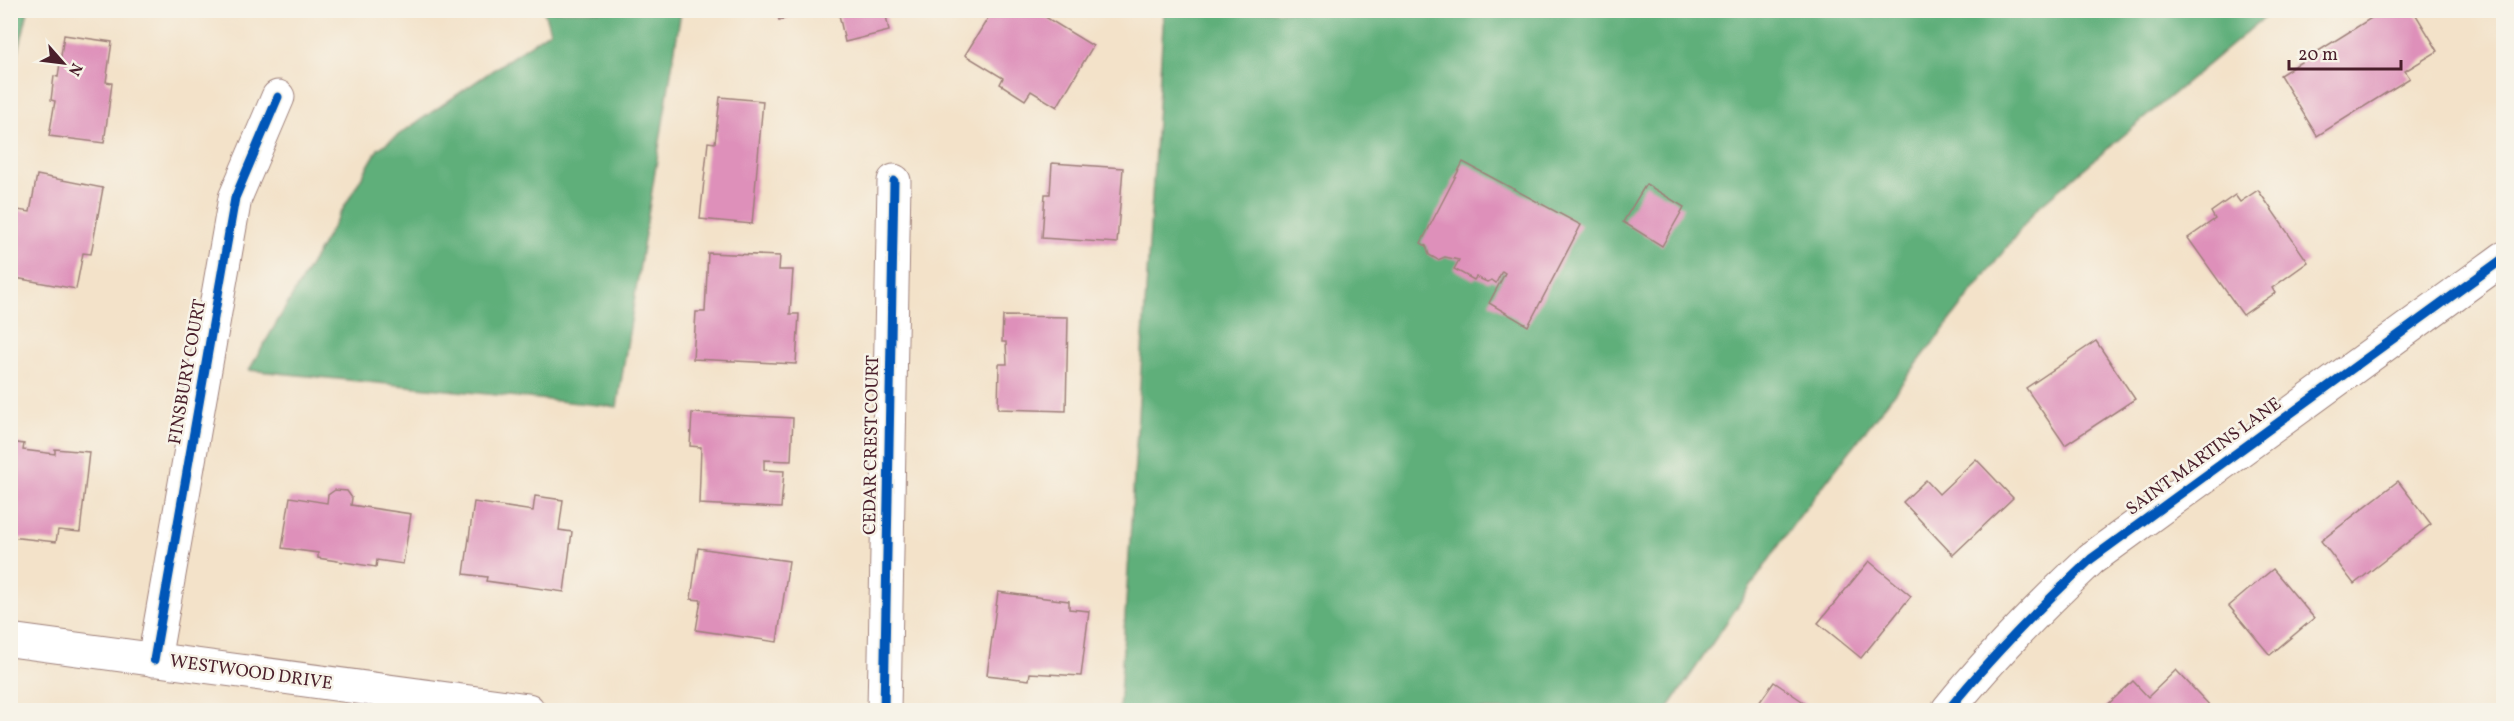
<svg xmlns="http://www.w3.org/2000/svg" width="2514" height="721" font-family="Vollkorn,serif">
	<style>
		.forest { fill: #5eaf7a; stroke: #546752; stroke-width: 1.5 }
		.building { fill: #de90ba }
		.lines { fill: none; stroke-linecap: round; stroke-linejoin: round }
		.minor-casing { stroke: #9e807a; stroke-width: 35 }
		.minor { stroke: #fff; stroke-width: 33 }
		.cycleway-casing { stroke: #f7f3e8; stroke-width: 13 }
		.cycleway { stroke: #0057b8; stroke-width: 9 }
		.labels { text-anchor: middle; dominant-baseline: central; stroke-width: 5; stroke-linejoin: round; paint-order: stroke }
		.street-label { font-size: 18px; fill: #4a1f2b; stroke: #f7f3e8 }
	</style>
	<rect width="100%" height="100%" fill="#f7f3e8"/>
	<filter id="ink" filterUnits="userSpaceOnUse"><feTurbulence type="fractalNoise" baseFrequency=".0167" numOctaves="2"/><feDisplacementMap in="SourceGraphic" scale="12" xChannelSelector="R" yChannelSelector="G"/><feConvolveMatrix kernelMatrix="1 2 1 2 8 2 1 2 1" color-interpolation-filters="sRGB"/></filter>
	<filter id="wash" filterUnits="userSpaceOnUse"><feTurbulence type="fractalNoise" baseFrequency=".008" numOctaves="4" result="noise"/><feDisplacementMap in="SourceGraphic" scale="24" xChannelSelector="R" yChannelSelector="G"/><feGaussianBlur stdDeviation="1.35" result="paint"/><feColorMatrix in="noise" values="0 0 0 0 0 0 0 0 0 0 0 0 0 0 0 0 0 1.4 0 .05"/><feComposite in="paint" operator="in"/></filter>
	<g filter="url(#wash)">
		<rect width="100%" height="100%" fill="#f3e2c9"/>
		<g class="forest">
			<path d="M11,10L28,11L11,83L10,11Z"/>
			<path d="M544,11H681L617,407L249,370L378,149L550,31Z"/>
			<path d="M1164,11H2272L2037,208L1792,526L1667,710H1119Z"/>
		</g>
		<g id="blocks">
			<g class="building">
				<path d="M763,10H815V11L779,20L777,13L764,16Z"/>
				<path d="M838,10H885L889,31L845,42Z"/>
				<path d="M993,10H1034L1093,46L1057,107L1031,91L1025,100L1000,84L1003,78L965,55Z"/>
				<path d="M2384,10H2413L2438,51L2405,71L2410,78L2317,136L2280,75Z"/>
				<path d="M64,35L112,42L106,82L112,83L104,143L49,136L55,101L51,100L54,76L58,77Z"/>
				<path d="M720,97L763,101L752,224L700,219L708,142L715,143Z"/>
				<path d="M1463,162L1581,225L1528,326L1489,303L1505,273L1502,271L1496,283L1492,280L1487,282L1476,277L1474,280L1454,269L1459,260L1445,257L1438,260L1429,255L1426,246L1421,243Z"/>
				<path d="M1052,163L1123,168L1117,243L1042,238L1045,194H1050Z"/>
				<path d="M37,175L103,188L91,254L83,253L76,289L10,277V248L18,210L30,212Z"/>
				<path d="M1646,184L1684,207L1662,246L1623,222Z"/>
				<path d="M2258,190L2308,262L2272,288L2275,293L2243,315L2188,238L2215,219L2211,212L2235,195L2240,202Z"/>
				<path d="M708,253L780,256L779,270H793L790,314H799L796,364L693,359L696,312H705Z"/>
				<path d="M1003,316L1068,317L1066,411L998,409L999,364H1007L1006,342H1002Z"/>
				<path d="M2096,341L2135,399L2065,445L2026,388Z"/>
				<path d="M692,413L793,418L791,461L764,460V470L784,471L781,508L699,504L701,447L690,446Z"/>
				<path d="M10,442L24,444L23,450L55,454V449L89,452L80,532L58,530L56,542L10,537Z"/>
				<path d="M1976,459L2013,498L1953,555L1903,502L1926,480L1939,494Z"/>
				<path d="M2398,481L2431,524L2354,584L2321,541Z"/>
				<path d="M335,490L347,491L352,498L351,505L411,514L403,564L377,560L376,567L318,558V553L282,548L290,497L327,503L328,495Z"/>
				<path d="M535,496L563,500L559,530L572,532L564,592L486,581L487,577L464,574L474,502L533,511Z"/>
				<path d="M698,548L789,561L777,642L696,630L701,600L691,599Z"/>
				<path d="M1869,561L1911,596L1861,658L1818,623Z"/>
				<path d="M2273,569L2314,618L2270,655L2229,606Z"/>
				<path d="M998,592L1069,601V609L1089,611L1081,676L1030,673L1029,680L987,675Z"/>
				<path d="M2176,670L2214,710H2102L2133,681L2148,697Z"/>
				<path d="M1774,682L1811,707L1808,710H1754Z"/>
			</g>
		</g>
	</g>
	<g filter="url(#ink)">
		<use href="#blocks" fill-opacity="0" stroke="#9e807a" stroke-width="1.5"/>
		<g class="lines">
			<defs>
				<g id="minor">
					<path d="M10,640L528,710"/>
					<path d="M154,660L235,198L278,97"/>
					<path d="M884,710L894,181"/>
					<path d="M1948,710C1992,655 2040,607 2091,559L2504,258"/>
				</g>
			</defs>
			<use href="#minor" class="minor-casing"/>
			<use href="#minor" class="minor"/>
			<defs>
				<g id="cycleway">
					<path d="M154,660L235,198L278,97"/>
					<path d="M884,710L894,181"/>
					<path d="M1948,710C1992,655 2040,607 2091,559L2504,258"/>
				</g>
			</defs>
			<use href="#cycleway" class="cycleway-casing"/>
			<use href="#cycleway" class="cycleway"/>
		</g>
	</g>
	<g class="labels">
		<g class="street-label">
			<text transform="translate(188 372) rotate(-80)">FINSBURY COURT</text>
			<text transform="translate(872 445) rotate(-89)">CEDAR CREST COURT</text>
			<text transform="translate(2204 457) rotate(-36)">SAINT MARTINS LANE</text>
			<text transform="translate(251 673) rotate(8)">WESTWOOD DRIVE</text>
		</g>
	</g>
	<rect width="2514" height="721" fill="none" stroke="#f7f3e8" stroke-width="36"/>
	<g transform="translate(63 63) rotate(118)" stroke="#f7f3e8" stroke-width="4.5" paint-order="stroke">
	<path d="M0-4.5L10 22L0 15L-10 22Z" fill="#4a1f2b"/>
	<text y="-9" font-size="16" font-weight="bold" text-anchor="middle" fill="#4a1f2b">N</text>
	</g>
	<path d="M2289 60v9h112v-9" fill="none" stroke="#4a1f2b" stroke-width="3"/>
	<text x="2298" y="60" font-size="18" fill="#4a1f2b" stroke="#f7f3e8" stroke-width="4.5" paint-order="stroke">20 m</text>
</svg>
